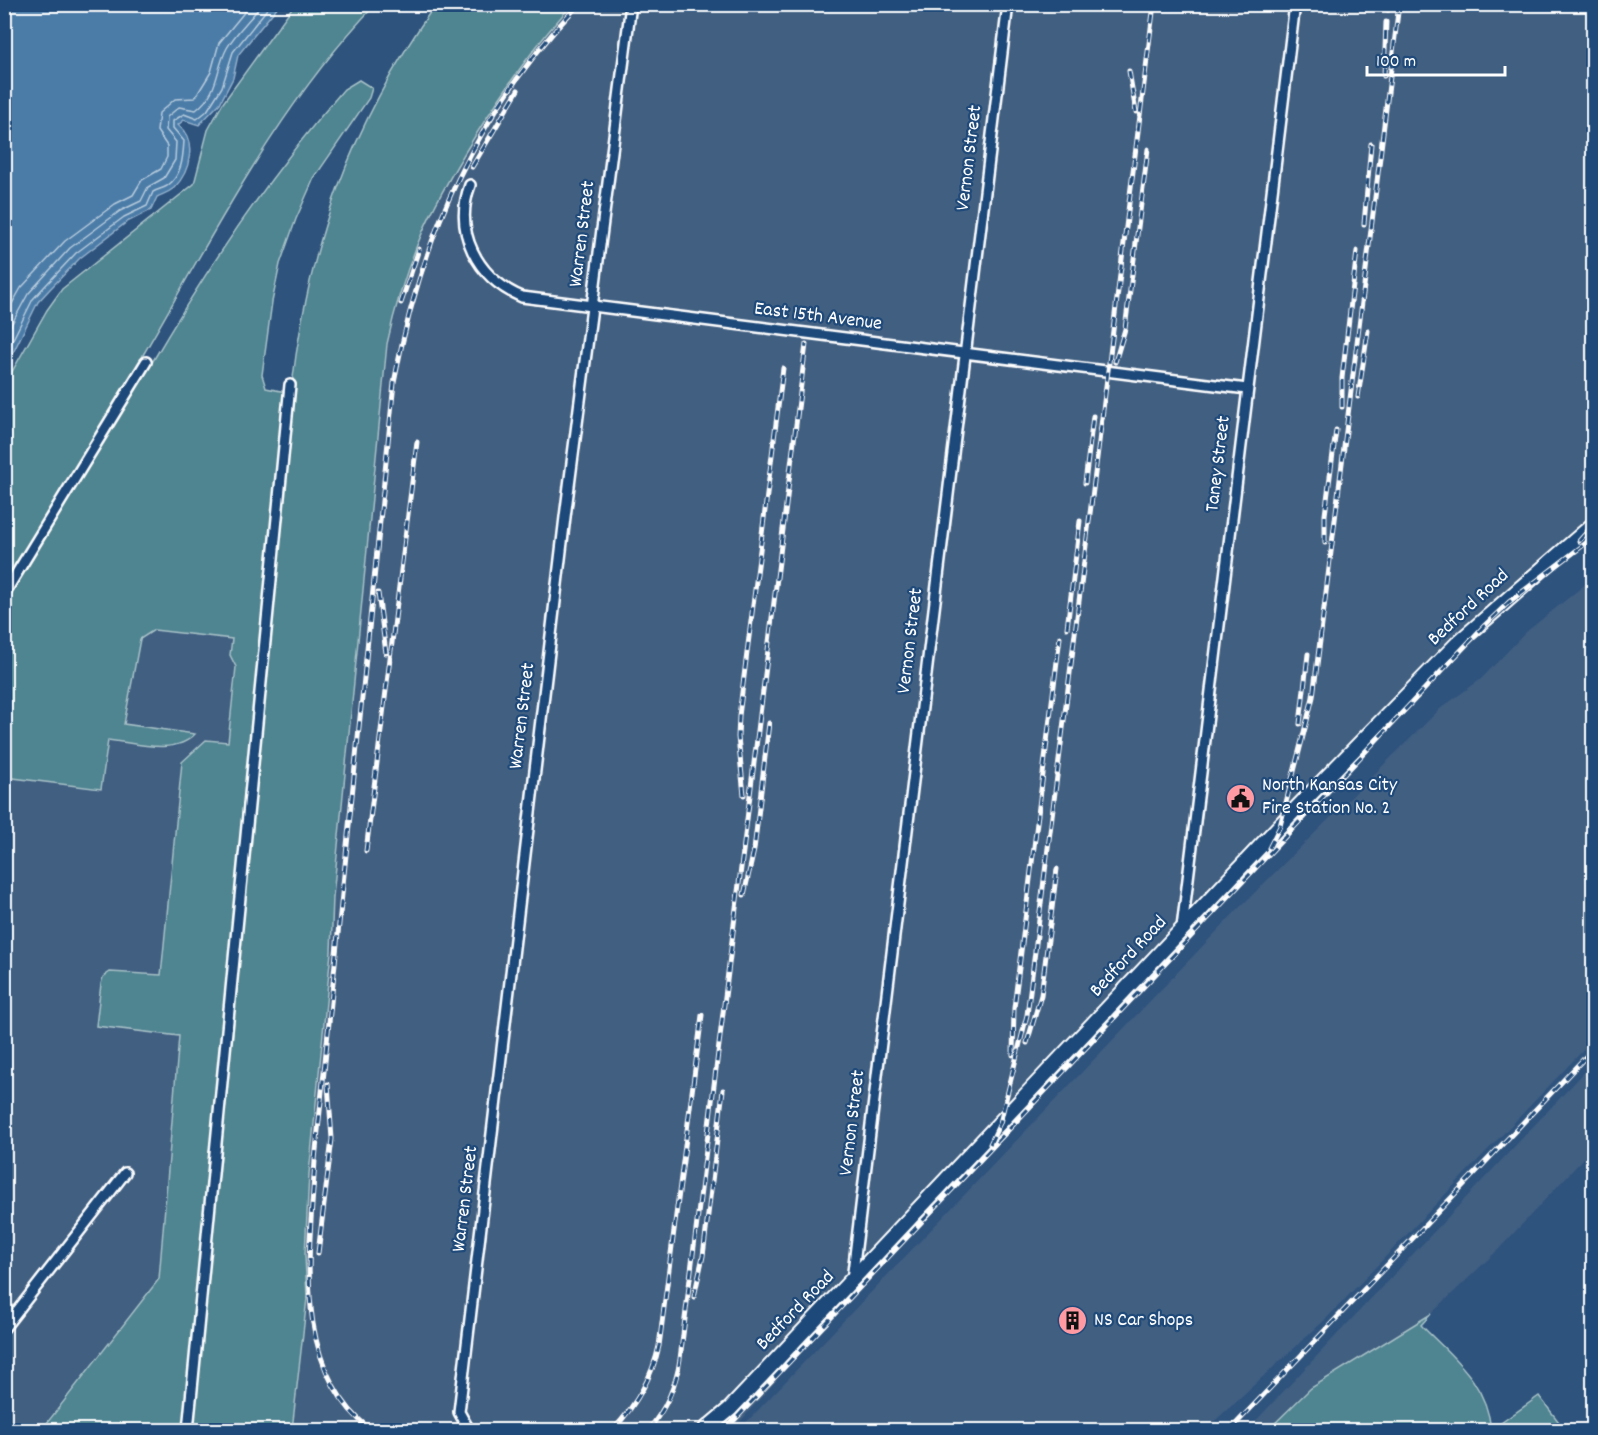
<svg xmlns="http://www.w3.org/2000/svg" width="1598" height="1435" font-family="Dekko,sans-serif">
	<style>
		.built { fill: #415e81 }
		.green { fill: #508491; stroke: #a8c2c8; stroke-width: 1.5 }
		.water { fill: #4b7ca8; stroke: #93b0cb; stroke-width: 1.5 }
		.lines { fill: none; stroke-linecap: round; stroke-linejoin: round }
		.shore { stroke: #b7cbdc; stroke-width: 1.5 }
		.street-casing { stroke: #fff; stroke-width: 14 }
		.secondary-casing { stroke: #fff; stroke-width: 18 }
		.street { stroke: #1f4a7a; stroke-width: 9 }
		.secondary { stroke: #1f4a7a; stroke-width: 14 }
		.rail-casing { stroke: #fff; stroke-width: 5 }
		.rail { stroke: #1f4a7a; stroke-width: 3; stroke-dasharray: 9; stroke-linecap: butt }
		.labels { text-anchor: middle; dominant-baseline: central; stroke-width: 4.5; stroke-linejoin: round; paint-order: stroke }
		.street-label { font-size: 20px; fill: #fff; stroke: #1f4a7a }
		.poi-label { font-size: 20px; fill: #fff; stroke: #1f4a7a; text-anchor: start }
	</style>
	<rect width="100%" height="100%" fill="#2e537d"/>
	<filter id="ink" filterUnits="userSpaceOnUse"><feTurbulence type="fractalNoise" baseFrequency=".0167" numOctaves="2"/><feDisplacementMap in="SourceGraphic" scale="12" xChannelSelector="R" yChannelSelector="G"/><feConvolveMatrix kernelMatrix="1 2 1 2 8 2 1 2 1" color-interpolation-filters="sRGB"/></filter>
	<g filter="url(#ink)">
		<g class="built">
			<path d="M572,4L1593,5V524L1475,628L1000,1123L733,1430H292L307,1298L305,1255L309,1174L331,952L333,897L387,344L405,272L438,197L515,73L546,33Z"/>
			<path d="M1593,578V1040L1326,1319L1205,1430H739L1240,907L1441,708L1481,679L1526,632Z"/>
			<path d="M154,630L232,639L230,655L236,667L228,742L182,763L161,975L110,972L101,984L97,1026L179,1035L159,1279L40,1430H5V777L101,789L108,740L175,747L190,739L194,734L124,724L140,639Z"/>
			<path d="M1593,1063V1148L1585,1157L1499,1249L1431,1314L1311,1388L1268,1430H1247Z"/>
		</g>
		<g class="green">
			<path d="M294,5H375C278,106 213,235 143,355L141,362L145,367L150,366C207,268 269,175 344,89L359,80L372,88L369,98L314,178L296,219L280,264L272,302L262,375L266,388L291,393C308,245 349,128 435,5H572C538,41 511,80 484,122C434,200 407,253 387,344L333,897L331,952L309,1174L305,1255L307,1298L292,1430H46L43,1428L159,1279L179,1036L96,1026L101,984L103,977L110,972L161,975L182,762L206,740L228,742L236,667L230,655L232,639L154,630L140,639L124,724L195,734C175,756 135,743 108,740L101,789L5,777V384L47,310L62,289L194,184L208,130L223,103Z"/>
			<path d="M1431,1314L1421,1325C1453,1358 1487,1382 1491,1430H1268L1311,1388Z"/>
			<path d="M1539,1396L1565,1430H1503L1501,1423Z"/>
		</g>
		<path class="water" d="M5,4L279,5L238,55L233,78L220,103L199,125L184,120L178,125C197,140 191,171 174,188C168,193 163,194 157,197L151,210L127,222L80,258L49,290L38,302L5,369Z"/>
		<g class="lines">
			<g class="shore">
				<path d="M4,318L21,288L65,241L115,204L133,195L142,180L161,169L167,157V146L157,131L159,113L175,99L195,98L211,72L219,43L251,4"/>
				<path d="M4,338L28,294L70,248L120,211L141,201L148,187L164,178L175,160L176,142L166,130L167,117L179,107L196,110C220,91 215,70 227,48C236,32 251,19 262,4"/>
				<path d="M4,357L33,299L45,286L76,253L124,217L147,206L153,192C158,189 162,189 167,186C182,176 183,157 184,141L173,128V121L184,114L197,119L207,111L222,87L233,52L271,4"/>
			</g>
			<defs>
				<g id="street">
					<path d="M470,185C453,232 477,278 522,297L1247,389"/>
					<path d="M4,594L146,362"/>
					<path d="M1182,928L1295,4"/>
					<path d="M852,1280L1008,4"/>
					<path d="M4,1328L125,1173"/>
					<path d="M188,1430L290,385"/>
					<path d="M469,1430L459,1412L565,517L631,4"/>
				</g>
				<path id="secondary" d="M705,1430L730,1409L1290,815L1459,642L1594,524"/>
			</defs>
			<use href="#street" class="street-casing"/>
			<use href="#secondary" class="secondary-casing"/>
			<use href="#street" class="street"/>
			<use href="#secondary" class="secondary"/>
			<defs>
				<g id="rail">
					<path d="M1388,10V4"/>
					<path d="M1129,71L1136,112"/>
					<path d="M1384,76L1386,22"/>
					<path d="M472,167L518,90"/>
					<path d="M1364,224L1371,144"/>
					<path d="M401,303L419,249"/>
					<path d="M1115,362L1125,329L1148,149"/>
					<path d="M1358,397L1368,331"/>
					<path d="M1342,407V378L1357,251"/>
					<path d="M1085,483L1093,416"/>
					<path d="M1579,541L1594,524"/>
					<path d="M1325,543V515L1336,430"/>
					<path d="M378,593L386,653"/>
					<path d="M1067,628L1080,521"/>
					<path d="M1300,724L1308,654"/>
					<path d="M744,795L738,737L739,716L783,368"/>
					<path d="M1269,848L1280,826L1313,697L1399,4"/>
					<path d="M366,851L417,442"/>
					<path d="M744,895L754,850L769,723"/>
					<path d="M1027,1043L1041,995L1057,869"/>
					<path d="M1013,1055L1014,1008L1060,637"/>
					<path d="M990,1144L1000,1123L1027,1015L1154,4"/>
					<path d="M318,1253L332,1139L328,1084"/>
					<path d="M694,1297L703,1256L723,1090"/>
					<path d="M371,1430C290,1366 310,1252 315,1160L394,383C421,237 476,112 579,4"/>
					<path d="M613,1430C635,1406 652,1378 659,1346L702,1015"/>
					<path d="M648,1430C666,1409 676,1387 680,1359L806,344"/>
					<path d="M725,1430L1485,625L1509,602L1594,537"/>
					<path d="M1230,1430L1594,1048"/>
				</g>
			</defs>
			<use href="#rail" class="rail-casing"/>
			<use href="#rail" class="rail"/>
		</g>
	</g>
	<defs>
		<symbol id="civic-disc" viewBox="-11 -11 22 22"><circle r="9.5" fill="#ff9aa2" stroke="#1f4a7a"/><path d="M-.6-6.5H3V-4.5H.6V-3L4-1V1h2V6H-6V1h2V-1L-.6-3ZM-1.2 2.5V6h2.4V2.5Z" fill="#111"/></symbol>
		<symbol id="building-disc" viewBox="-11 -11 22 22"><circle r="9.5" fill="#ff9aa2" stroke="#1f4a7a"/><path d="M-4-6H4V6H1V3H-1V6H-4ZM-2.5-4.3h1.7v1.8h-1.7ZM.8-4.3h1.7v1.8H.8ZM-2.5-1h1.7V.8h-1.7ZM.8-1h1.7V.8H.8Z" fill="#111"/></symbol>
	</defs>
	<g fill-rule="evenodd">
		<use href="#civic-disc" x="1224" y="782" width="33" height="33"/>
		<use href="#building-disc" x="1056" y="1304" width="33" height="33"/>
	</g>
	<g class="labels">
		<g class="street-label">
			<text transform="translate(970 158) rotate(-83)">Vernon Street</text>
			<text transform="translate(583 234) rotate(-83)">Warren Street</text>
			<text transform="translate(818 317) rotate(7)">East 15th Avenue</text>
			<text transform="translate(1219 464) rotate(-83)">Taney Street</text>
			<text transform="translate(1469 608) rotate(-43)">Bedford Road</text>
			<text transform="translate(911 641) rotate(-83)">Vernon Street</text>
			<text transform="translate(523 716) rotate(-83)">Warren Street</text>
			<text transform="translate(1129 957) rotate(-47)">Bedford Road</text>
			<text transform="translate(853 1123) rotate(-83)">Vernon Street</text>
			<text transform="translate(466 1199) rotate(-83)">Warren Street</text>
			<text transform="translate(796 1311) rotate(-46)">Bedford Road</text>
		</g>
		<g class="poi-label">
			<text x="1262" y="786">North Kansas City<tspan x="1262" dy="23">Fire Station No. 2</tspan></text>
			<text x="1094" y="1321">NS Car Shops</text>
		</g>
	</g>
	<rect width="1598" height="1435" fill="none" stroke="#1f4a7a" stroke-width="24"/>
	<rect x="12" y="12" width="1574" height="1411" fill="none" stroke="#fff" stroke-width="2" filter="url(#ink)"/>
	<path d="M1367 66v9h138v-9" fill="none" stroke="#ffffff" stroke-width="3"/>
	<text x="1376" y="66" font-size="18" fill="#ffffff" stroke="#1f4a7a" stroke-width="4.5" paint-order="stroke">100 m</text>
</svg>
